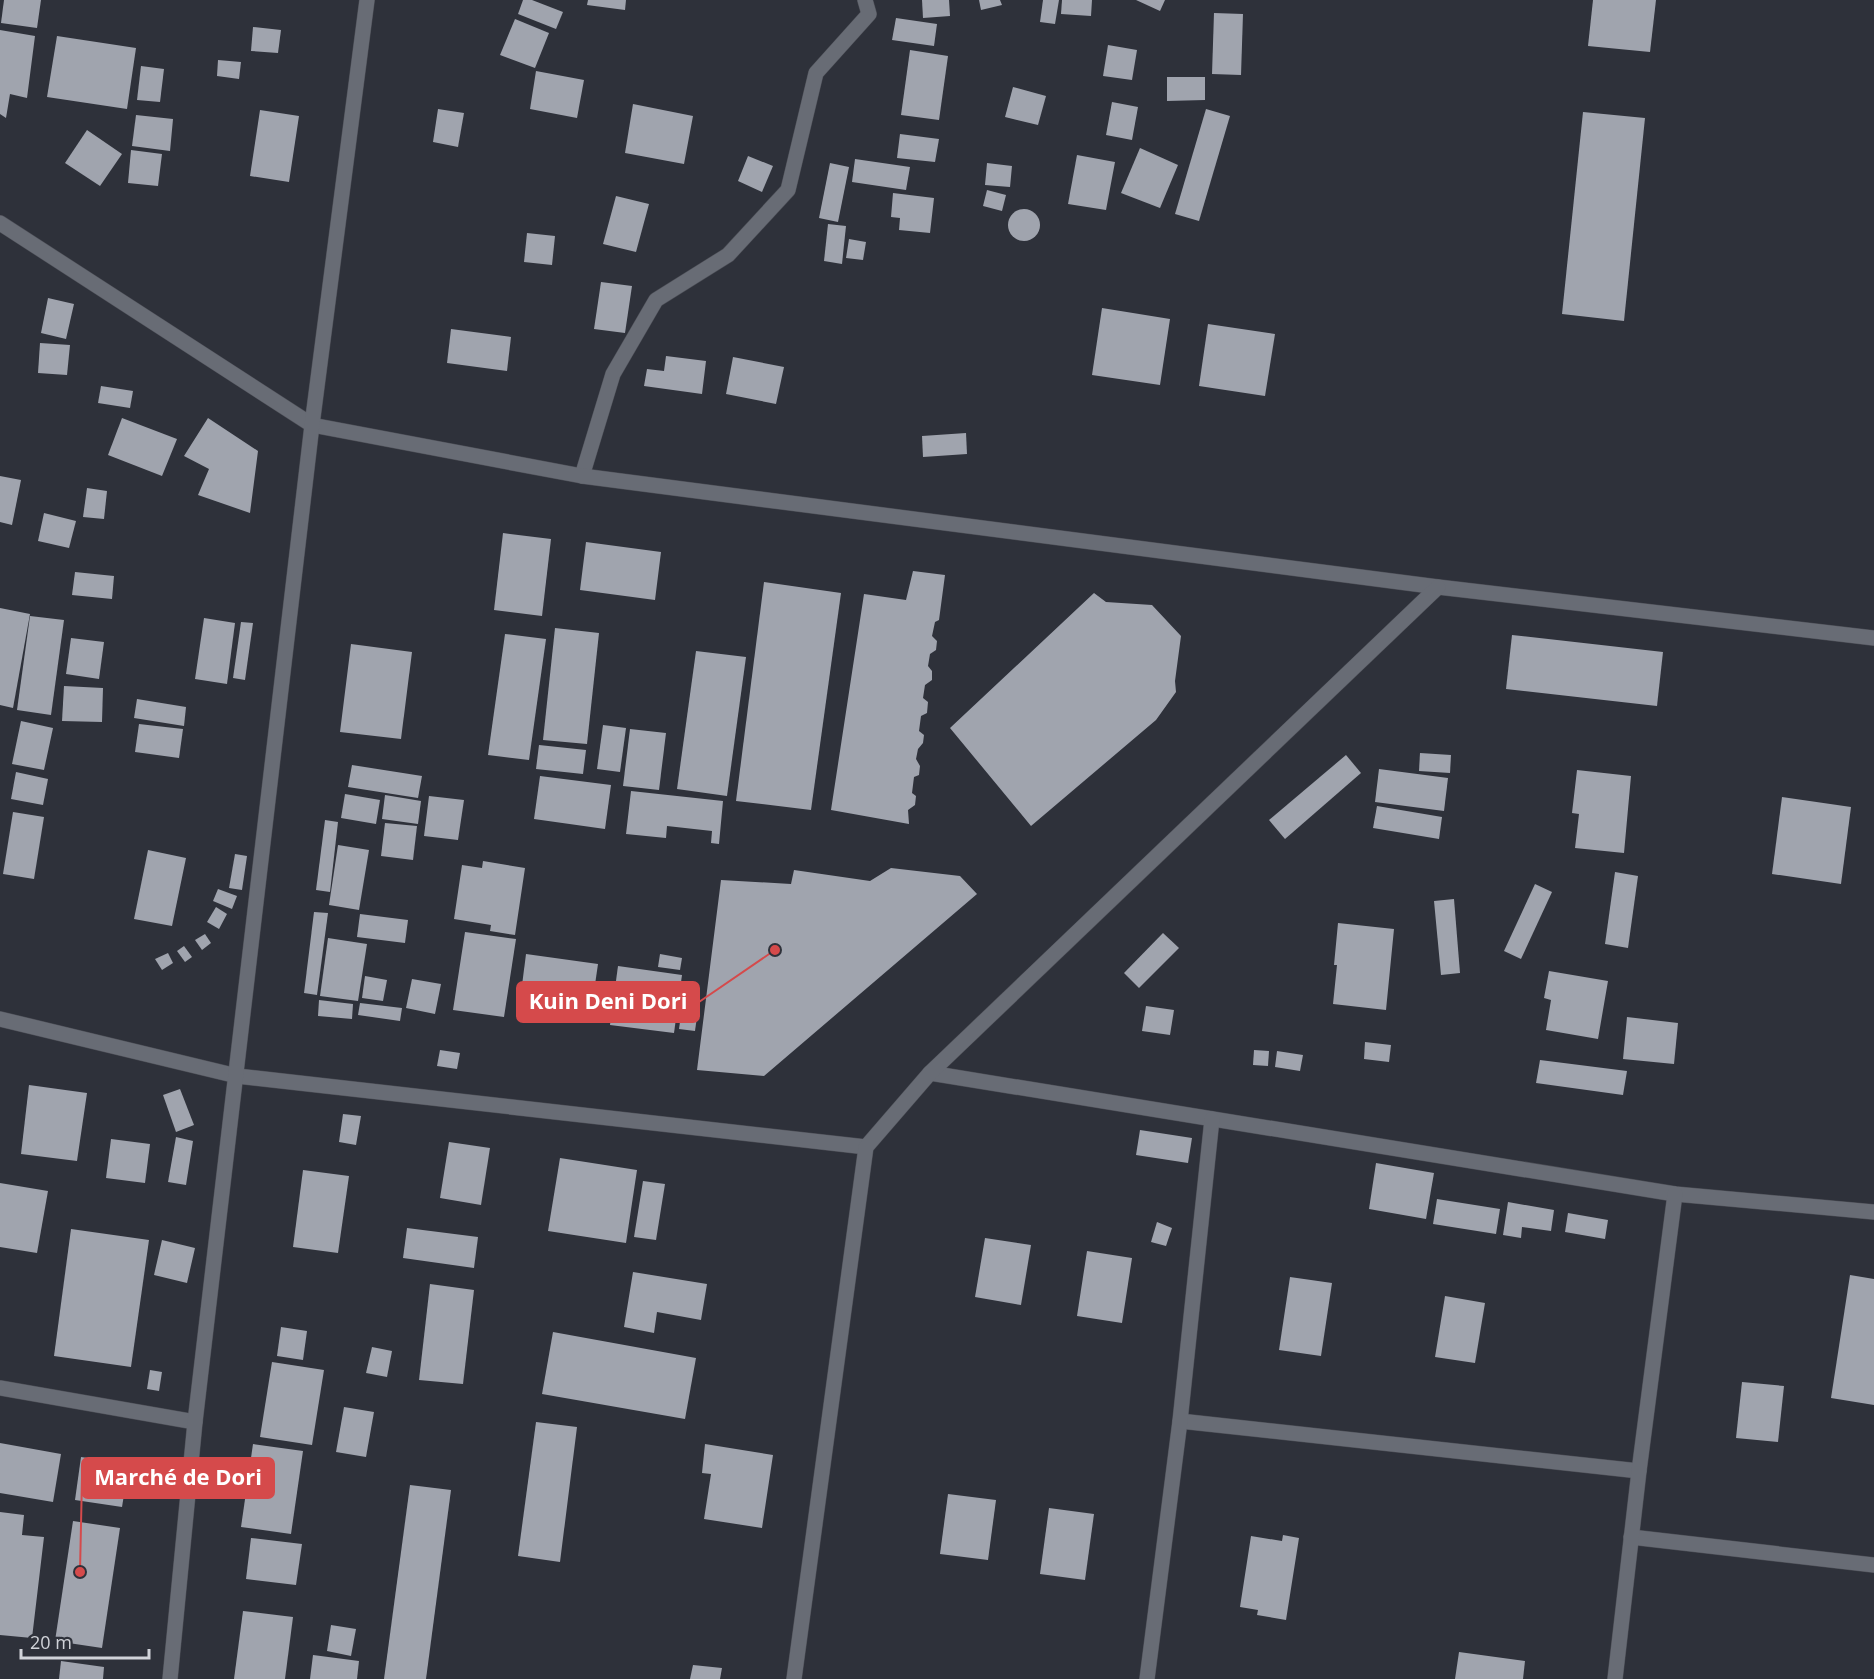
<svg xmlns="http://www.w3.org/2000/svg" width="1874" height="1679" font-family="'Open Sans',sans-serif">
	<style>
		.building { fill: #a0a4ae }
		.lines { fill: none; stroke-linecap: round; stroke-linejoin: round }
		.service-casing { stroke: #4b4d55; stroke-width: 16 }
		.minor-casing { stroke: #4b4d55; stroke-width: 16 }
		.service { stroke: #686c75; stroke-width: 15 }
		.minor { stroke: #686c75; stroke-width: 15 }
		.leader { fill: none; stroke: #d54a4b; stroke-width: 2 }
		.callout-dot { fill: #d54a4b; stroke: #2e313a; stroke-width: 2 }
		.callout { fill: #d54a4b; stroke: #d54a4b; stroke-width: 2 }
		.callout-label { font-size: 22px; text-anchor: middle; font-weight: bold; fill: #fff }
	</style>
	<rect width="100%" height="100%" fill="#2e313a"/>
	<g class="building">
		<path d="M4,0H41L37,28L1,23Z"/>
		<path d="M523,0H532L563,12L556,29L518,14Z"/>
		<path d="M588,0H626L625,10L587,5Z"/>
		<path d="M922,0H949L950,16L923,18Z"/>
		<path d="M979,0H1000L1002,5L981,10Z"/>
		<path d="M1043,0H1059L1055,24L1040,22Z"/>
		<path d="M1062,0H1092L1091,16L1061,14Z"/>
		<path d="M1136,0H1165L1160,11Z"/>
		<path d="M1593,0H1656L1650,52L1588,46Z"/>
		<path d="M1214,13L1243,14L1241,75L1212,74Z"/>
		<path d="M896,18L937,24L934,46L892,40Z"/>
		<path d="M515,19L549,33L535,68L500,55Z"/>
		<path d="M253,27L281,30L278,53L251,51Z"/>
		<path d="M0,30L35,36L27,98L10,94L6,118L0,114Z"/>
		<path d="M57,36L136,48L127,109L47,97Z"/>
		<path d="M1108,45L1137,50L1132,80L1103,76Z"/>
		<path d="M910,50L948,56L939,120L901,115Z"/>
		<path d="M218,60L241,62L239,79L217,76Z"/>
		<path d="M141,66L164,69L160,102L137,100Z"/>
		<path d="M536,71L584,80L577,118L530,109Z"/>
		<path d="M1167,77H1205V100L1167,101Z"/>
		<path d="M1013,87L1046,96L1038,125L1005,117Z"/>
		<path d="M1112,102L1138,107L1132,140L1106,135Z"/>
		<path d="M633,104L693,116L684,164L625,153Z"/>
		<path d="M438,109L464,113L458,147L433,142Z"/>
		<path d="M1206,109L1230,116L1199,221L1175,214Z"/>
		<path d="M260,110L299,116L289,182L250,176Z"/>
		<path d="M1583,112L1645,118L1624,321L1562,314Z"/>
		<path d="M136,115L173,119L170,151L132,146Z"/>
		<path d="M87,130L122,154L100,186L65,163Z"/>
		<path d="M900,134L939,139L935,162L897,158Z"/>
		<path d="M1140,148L1178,165L1160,208L1121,193Z"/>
		<path d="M131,150L162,154L158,186L128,183Z"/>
		<path d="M1077,155L1115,162L1106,210L1068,204Z"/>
		<path d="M748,156L773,166L762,192L738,181Z"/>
		<path d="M855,159L910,167L906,190L852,182Z"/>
		<path d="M830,163L849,167L838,222L819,218Z"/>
		<path d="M987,163L1012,166L1010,187L985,185Z"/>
		<path d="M987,190L1006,195L1002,211L983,206Z"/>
		<path d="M893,193L934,198L930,233L899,230L900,218L891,217Z"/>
		<path d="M616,196L649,204L636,252L603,244Z"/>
		<circle cx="1024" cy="225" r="16"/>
		<path d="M828,224L846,226L842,264L824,261Z"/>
		<path d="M527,233L555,236L552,265L524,262Z"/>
		<path d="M849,239L866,242L863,260L846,258Z"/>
		<path d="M601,282L632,286L625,333L594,329Z"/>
		<path d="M48,298L74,304L66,339L41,333Z"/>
		<path d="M1102,308L1170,319L1160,385L1092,375Z"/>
		<path d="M1208,324L1275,334L1265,396L1199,386Z"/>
		<path d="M451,329L511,337L507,371L447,363Z"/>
		<path d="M40,343L70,345L67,375L38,373Z"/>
		<path d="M666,356L706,361L702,394L644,386L647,369L664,371Z"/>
		<path d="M733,357L784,367L776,404L726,394Z"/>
		<path d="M101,386L133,391L130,408L98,403Z"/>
		<path d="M122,418L177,439L162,476L108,455Z"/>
		<path d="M208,418L258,451L250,513L198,495L209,469L184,456Z"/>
		<path d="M966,433L967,454L923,457L922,436Z"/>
		<path d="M0,476L21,480L12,525L0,522Z"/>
		<path d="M87,488L107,491L104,519L83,517Z"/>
		<path d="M44,513L76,521L69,548L38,541Z"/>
		<path d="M503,533L551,539L542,616L494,610Z"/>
		<path d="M586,542L661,552L655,600L580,590Z"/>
		<path d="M913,571L945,575L939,620L935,622L932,636L937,641L936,650L930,654L928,666L932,671V680L925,685L923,698L928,702L927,713L921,716L919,731L924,735L923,743L918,749L916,759L920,766L919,775L914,777L912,793L916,796L915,805L908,810L909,824L831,810L864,594L906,600Z"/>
		<path d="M75,572L114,576L112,599L72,595Z"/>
		<path d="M764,582L841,593L811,810L736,801Z"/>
		<path d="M1094,593L1106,602L1152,605L1181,636L1175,681L1176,692L1156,720L1031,826L950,728Z"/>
		<path d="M0,608L30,614L13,708L0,705Z"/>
		<path d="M30,616L64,620L51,715L17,710Z"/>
		<path d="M204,618L235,623L227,684L195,679Z"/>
		<path d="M241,622L253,623L245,680L233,678Z"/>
		<path d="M555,628L599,633L587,744L543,740Z"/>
		<path d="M505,634L546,639L529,760L488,755Z"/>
		<path d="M1512,635L1663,652L1657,706L1506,689Z"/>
		<path d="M71,638L104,642L99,679L66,674Z"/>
		<path d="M351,644L412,652L401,739L340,732Z"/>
		<path d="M696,651L746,657L727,796L677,789Z"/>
		<path d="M64,686L103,688L102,722L62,721Z"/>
		<path d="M137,699L186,707L184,726L134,718Z"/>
		<path d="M21,721L53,728L44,770L12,764Z"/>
		<path d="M139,724L183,729L179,758L135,752Z"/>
		<path d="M603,725L626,728L620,772L597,769Z"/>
		<path d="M630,729L666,733L659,790L623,786Z"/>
		<path d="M539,745L586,750L583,774L536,769Z"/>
		<path d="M1420,753L1451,755L1450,773L1419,771Z"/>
		<path d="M1346,755L1361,773L1285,839L1269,820Z"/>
		<path d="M352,765L422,776L418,798L348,787Z"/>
		<path d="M1379,769L1448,778L1444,811L1375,802Z"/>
		<path d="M1577,770L1631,776L1624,853L1575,848L1579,814L1572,813Z"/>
		<path d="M16,772L48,779L43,805L11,799Z"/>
		<path d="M540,776L611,785L605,829L534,819Z"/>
		<path d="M631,791L723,801L719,844L711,843L712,831L667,826L666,838L626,834Z"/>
		<path d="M345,794L380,800L376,824L341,818Z"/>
		<path d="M385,795L421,801L418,824L382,819Z"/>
		<path d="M429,796L464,800L458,840L424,836Z"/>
		<path d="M1782,797L1851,807L1841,884L1772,874Z"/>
		<path d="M1377,806L1442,817L1439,839L1373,828Z"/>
		<path d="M13,812L44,817L34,879L3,874Z"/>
		<path d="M325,820L338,822L330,892L316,890Z"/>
		<path d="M385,823L417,826L413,860L381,856Z"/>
		<path d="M338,845L369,850L359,910L329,905Z"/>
		<path d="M148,850L186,858L172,926L134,919Z"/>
		<path d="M235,854L247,856L242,890L229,888Z"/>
		<path d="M483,861L525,868L515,935L490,931L491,925L454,919L462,865L482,868Z"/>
		<path d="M891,868L960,876L977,894L764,1076L697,1070L721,880L791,884L794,870L870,881Z"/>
		<path d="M1615,872L1638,876L1628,948L1605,944Z"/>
		<path d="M1535,884L1552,892L1521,959L1504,951Z"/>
		<path d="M218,889L237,896L232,909L213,901Z"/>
		<path d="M1454,899L1460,973L1441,975L1434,901Z"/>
		<path d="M216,907L227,914L219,929L207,922Z"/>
		<path d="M314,912L328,913L317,995L304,993Z"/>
		<path d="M360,914L408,920L405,943L357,937Z"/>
		<path d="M1338,923L1394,929L1386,1010L1333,1004L1337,965H1334Z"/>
		<path d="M465,932L516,939L504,1017L453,1010Z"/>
		<path d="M1163,933L1179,948L1139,988L1124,973Z"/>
		<path d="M205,934L211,943L202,950L195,940Z"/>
		<path d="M328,938L367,944L358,1001L320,996Z"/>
		<path d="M184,946L192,957L185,962L177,951Z"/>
		<path d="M168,953L173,963L162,970L155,959Z"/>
		<path d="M526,954L598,964L590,1019L519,1009Z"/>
		<path d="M660,954L682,958L680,970L658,967Z"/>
		<path d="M618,966L682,975L674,1033L610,1025Z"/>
		<path d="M1549,971L1608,981L1598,1039L1546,1030L1551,1000L1544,998Z"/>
		<path d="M365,976L387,980L383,1001L362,998Z"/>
		<path d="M412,979L441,984L435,1014L406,1008Z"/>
		<path d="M319,1000L353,1004L352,1019L318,1016Z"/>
		<path d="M683,1000L699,1002L695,1031L679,1029Z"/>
		<path d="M360,1003L402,1008L400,1021L358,1015Z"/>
		<path d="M1146,1006L1174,1010L1170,1035L1142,1031Z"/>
		<path d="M1627,1017L1678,1023L1674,1064L1623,1059Z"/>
		<path d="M1365,1042L1391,1045L1389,1062L1364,1059Z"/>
		<path d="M440,1050L460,1053L457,1069L437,1066Z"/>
		<path d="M1254,1050L1269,1051L1268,1066L1253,1065Z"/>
		<path d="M1277,1051L1303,1055L1300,1071L1275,1067Z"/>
		<path d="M1540,1060L1627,1071L1623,1095L1536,1083Z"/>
		<path d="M29,1085L87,1093L77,1161L21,1154Z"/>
		<path d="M180,1089L194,1125L176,1132L163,1095Z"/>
		<path d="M343,1114L361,1116L356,1145L339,1142Z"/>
		<path d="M1140,1130L1192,1138L1188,1163L1136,1155Z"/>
		<path d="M176,1137L193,1141L186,1185L168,1182Z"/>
		<path d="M111,1139L150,1144L145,1183L106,1178Z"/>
		<path d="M449,1142L490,1148L481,1205L440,1198Z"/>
		<path d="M560,1158L637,1170L626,1243L548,1231Z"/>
		<path d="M1376,1163L1434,1173L1426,1219L1369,1209Z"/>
		<path d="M303,1170L349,1176L338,1253L293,1247Z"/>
		<path d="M643,1181L665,1184L656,1240L634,1237Z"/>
		<path d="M0,1183L48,1191L37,1253L0,1247Z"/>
		<path d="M1437,1199L1500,1209L1496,1234L1433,1224Z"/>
		<path d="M1508,1202L1554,1210L1551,1231L1522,1227L1521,1238L1503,1235Z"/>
		<path d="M1568,1213L1608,1220L1605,1239L1565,1232Z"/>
		<path d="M1157,1222L1172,1228L1166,1246L1151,1242Z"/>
		<path d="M407,1228L478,1237L474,1268L403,1258Z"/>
		<path d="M71,1229L149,1240L131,1367L54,1356Z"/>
		<path d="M985,1238L1031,1245L1021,1305L975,1297Z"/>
		<path d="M162,1240L195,1248L187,1283L154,1275Z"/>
		<path d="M1087,1251L1132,1258L1122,1323L1077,1316Z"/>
		<path d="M633,1272L707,1284L701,1320L657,1312L654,1333L624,1327Z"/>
		<path d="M1850,1275L1874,1279V1405L1831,1398Z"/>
		<path d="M1290,1277L1332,1283L1321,1356L1279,1350Z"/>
		<path d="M430,1284L474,1290L463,1384L419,1380Z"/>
		<path d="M1445,1296L1485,1303L1475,1363L1435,1357Z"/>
		<path d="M281,1327L307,1331L303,1360L277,1356Z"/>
		<path d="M553,1332L696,1358L685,1419L542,1394Z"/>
		<path d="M372,1347L392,1351L387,1377L366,1373Z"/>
		<path d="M272,1362L324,1370L312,1445L260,1437Z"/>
		<path d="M150,1370L162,1372L159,1391L147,1389Z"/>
		<path d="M1742,1382L1784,1386L1778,1442L1736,1438Z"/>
		<path d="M344,1407L374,1412L366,1457L336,1452Z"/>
		<path d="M536,1422L577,1427L560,1562L518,1556Z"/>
		<path d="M0,1443L61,1454L53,1502L0,1493Z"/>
		<path d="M253,1444L303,1451L291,1534L241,1527Z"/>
		<path d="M705,1444L773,1455L762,1528L704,1519L711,1474L702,1473Z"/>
		<path d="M81,1457L129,1464L122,1507L75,1500Z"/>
		<path d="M410,1485L451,1490L426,1679H384Z"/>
		<path d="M948,1494L996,1500L988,1560L940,1554Z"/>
		<path d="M1049,1508L1094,1514L1085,1580L1040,1574Z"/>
		<path d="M0,1512L24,1515L22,1535L44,1537L32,1638L0,1635Z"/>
		<path d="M73,1521L120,1528L102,1648L55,1641Z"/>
		<path d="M1283,1535L1299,1538L1286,1620L1257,1615L1258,1610L1240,1607L1251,1536L1282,1541Z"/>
		<path d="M251,1538L302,1544L296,1585L246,1579Z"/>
		<path d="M243,1611L293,1617L285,1679H234Z"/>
		<path d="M331,1625L356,1629L351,1656L327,1651Z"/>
		<path d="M1459,1652L1525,1661L1523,1679H1455Z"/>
		<path d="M313,1655L359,1661L357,1679H310Z"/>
		<path d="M61,1661L104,1667L103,1679H59Z"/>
		<path d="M693,1665L722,1668L720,1679H690Z"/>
	</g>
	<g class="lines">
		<defs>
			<path id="service" d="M582,476L613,374L656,300L728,255L788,190L816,73L869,14L865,0"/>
			<g id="minor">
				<path d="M0,223L312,425L582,476L1438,587L1874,638"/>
				<path d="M0,1019L237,1076L866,1147"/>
				<path d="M930,1073L1675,1194L1874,1212"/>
				<path d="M0,1388L195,1422"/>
				<path d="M1180,1421L1639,1471"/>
				<path d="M1631,1537L1874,1565"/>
				<path d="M170,1679L195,1422L312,425L367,0"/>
				<path d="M794,1679L866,1147L930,1073L1438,587"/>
				<path d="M1147,1679L1180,1421L1212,1119"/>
				<path d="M1615,1679L1639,1471L1675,1194"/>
			</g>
		</defs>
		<use href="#service" class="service-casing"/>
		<use href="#minor" class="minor-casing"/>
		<use href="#service" class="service"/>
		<use href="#minor" class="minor"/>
	</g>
	<path class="leader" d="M775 950L699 1002M80 1572L82 1478"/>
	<g class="callout-dot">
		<circle cx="775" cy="950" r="6"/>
		<circle cx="80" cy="1572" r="6"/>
	</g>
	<g class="callout">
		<rect x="517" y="982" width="182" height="40" rx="6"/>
		<rect x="82" y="1458" width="192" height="40" rx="6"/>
	</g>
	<g class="callout-label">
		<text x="608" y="1009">Kuin Deni Dori</text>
		<text x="178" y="1485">Marché de Dori</text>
	</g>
	<path d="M21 1649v9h128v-9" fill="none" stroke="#d1d3d9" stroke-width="3"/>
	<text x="30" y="1649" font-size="18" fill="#d1d3d9" stroke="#2e313a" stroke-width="4.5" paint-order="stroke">20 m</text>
</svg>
